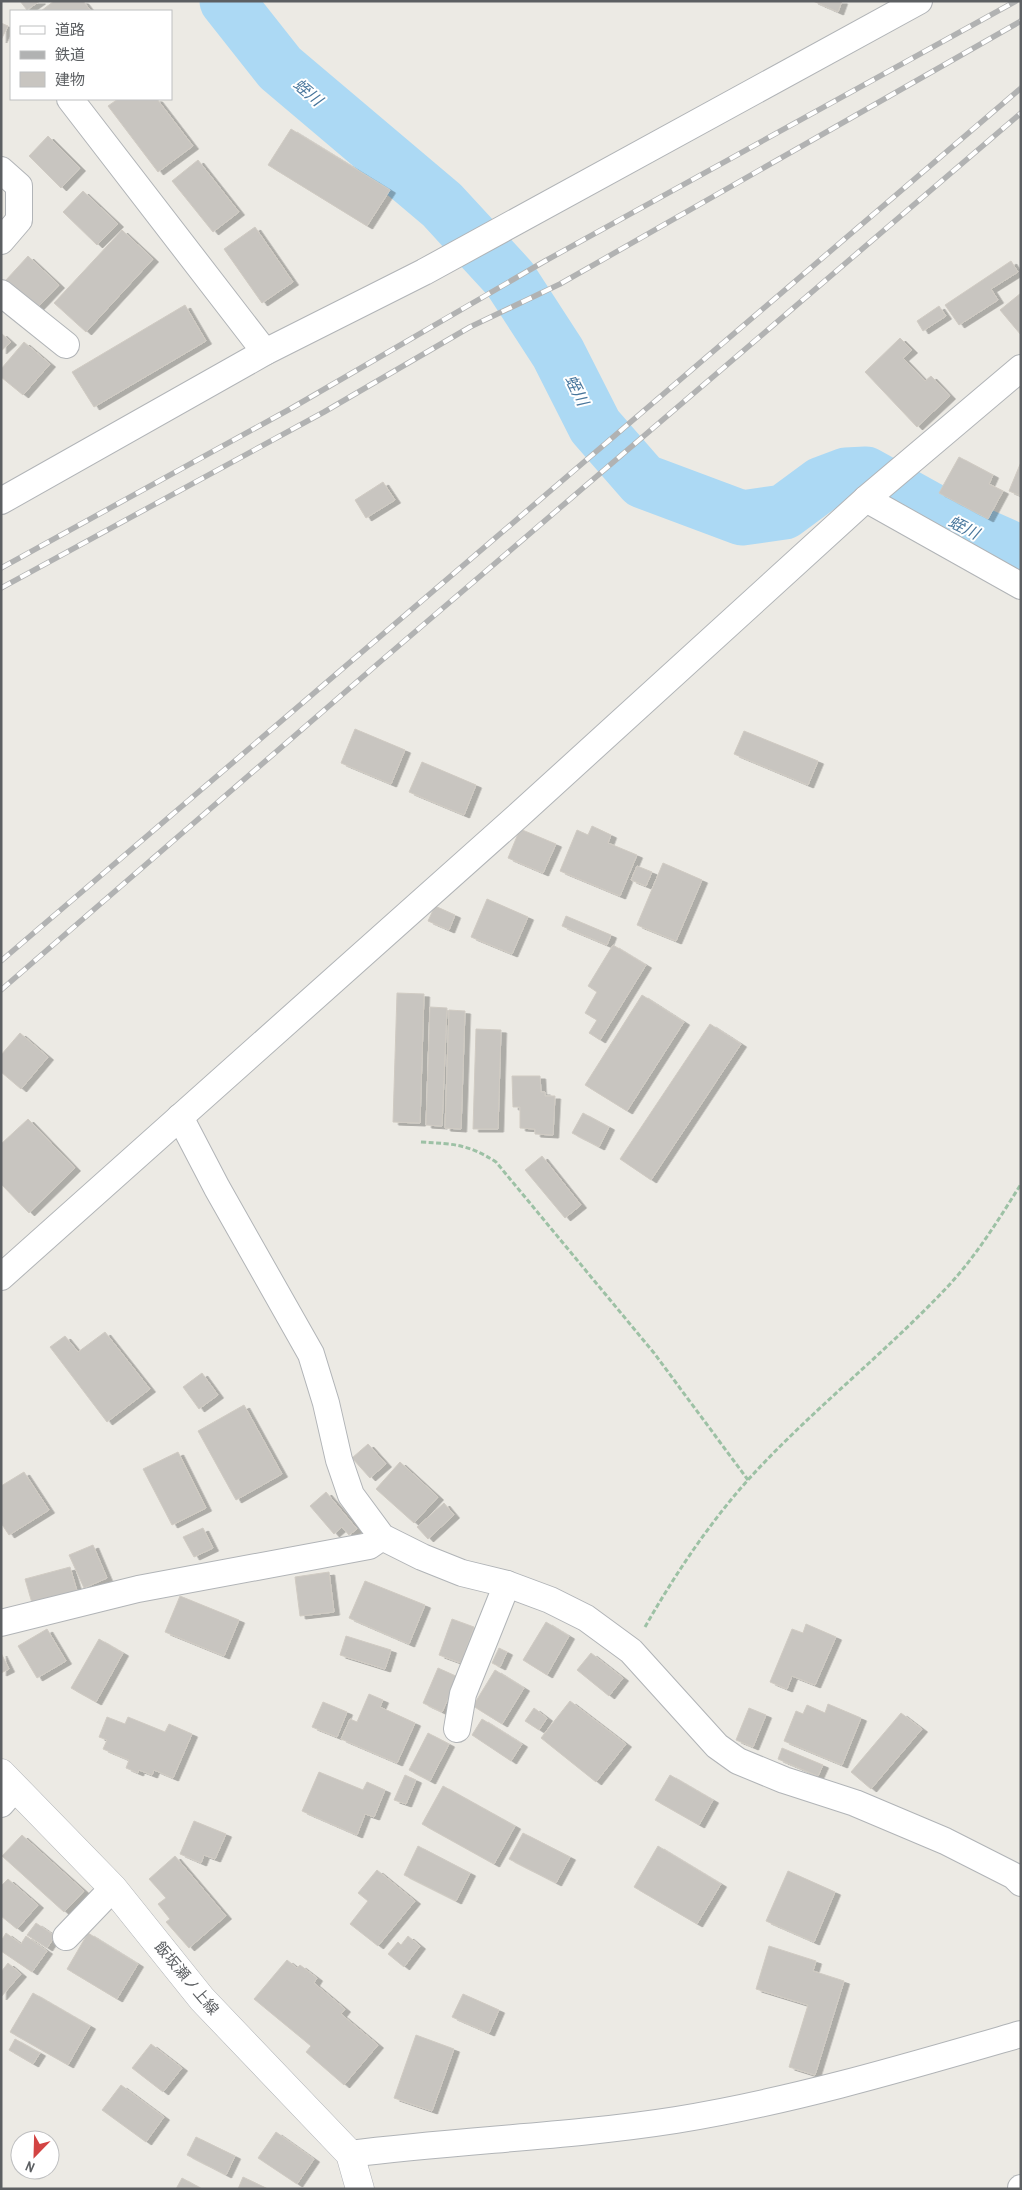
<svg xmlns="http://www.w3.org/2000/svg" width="1022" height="2190" font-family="'Archivo Narrow','Noto Sans JP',sans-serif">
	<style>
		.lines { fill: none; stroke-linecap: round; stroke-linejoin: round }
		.river { stroke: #acd9f4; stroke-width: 55 }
		.building { fill: #c8c5c0; stroke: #d0cbc3; filter: url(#shadow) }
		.street-casing { stroke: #b1b4b7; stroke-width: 28 }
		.secondary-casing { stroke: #b0b3b7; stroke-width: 29 }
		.path { stroke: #9dc1a5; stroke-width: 3; stroke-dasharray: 5 2.5; stroke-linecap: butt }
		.street { stroke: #fff; stroke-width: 26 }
		.secondary { stroke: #fff; stroke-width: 28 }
		.rail-casing { stroke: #b1b2b2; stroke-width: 5.5 }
		.rail { stroke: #fff; stroke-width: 4; stroke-dasharray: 11; stroke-linecap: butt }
		.labels { text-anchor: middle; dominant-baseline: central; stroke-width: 4; stroke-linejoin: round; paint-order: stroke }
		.street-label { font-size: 15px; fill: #5c5f62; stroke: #fff }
		.water-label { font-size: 16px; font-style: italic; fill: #48769c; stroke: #fff }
	</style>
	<defs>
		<filter id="shadow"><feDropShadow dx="5.5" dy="3" stdDeviation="0" flood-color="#0004"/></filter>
	</defs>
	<rect width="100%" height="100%" fill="#eceae4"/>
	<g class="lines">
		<path class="river" d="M227,1L280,68L442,205L510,279L558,353L595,426L643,481L742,518L784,512L822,484L846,475L866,474L958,525L1021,553"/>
	</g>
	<g class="building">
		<path d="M20,1H40L27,10Z"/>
		<path d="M54,1H83L91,11H41Z"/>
		<path d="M813,1H842L838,12Z"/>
		<path d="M1,23L8,26L1,40Z"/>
		<path d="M118,99H157L193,146L158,172L108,106Z"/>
		<path d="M291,129L390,190L367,226L268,165Z"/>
		<path d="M48,136L80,168L61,188L29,156Z"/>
		<path d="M198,160L239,212L213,232L172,181Z"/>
		<path d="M83,191L118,224L97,245L63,212Z"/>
		<path d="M255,227L293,282L262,303L224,249Z"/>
		<path d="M122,230L153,259L86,332L54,303Z"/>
		<path d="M28,256L59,285L37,308L6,280Z"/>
		<path d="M1011,261L1018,272L991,289L998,300L959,325L945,305Z"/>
		<path d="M1021,293V335L1000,310Z"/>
		<path d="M185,305L206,341L94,407L72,372Z"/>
		<path d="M939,306L946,316L923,331L917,321Z"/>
		<path d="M1,333L11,342L1,351Z"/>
		<path d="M900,338L912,350L903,358L925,381L931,376L950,396L917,427L865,372Z"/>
		<path d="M24,342L50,364L23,395L1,377V369Z"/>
		<path d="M959,457L993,475L989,484L1003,491L988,519L939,493Z"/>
		<path d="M1021,462V496L1009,491Z"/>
		<path d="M383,482L395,500L366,518L355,500Z"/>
		<path d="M355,729L405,750L391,784L341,763Z"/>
		<path d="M744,731L818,761L808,785L734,754Z"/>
		<path d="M422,762L476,785L464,815L409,792Z"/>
		<path d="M592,826L611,835L608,843L637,855L620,896L560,871L577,830L588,835Z"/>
		<path d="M520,829L556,844L543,873L508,858Z"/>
		<path d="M663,863L702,880L676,941L637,925Z"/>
		<path d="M637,866L652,872L646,886L631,880Z"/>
		<path d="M487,899L528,917L512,954L471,937Z"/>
		<path d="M435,906L455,915L449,930L428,921Z"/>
		<path d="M566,916L611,935L607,945L562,926Z"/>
		<path d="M613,945L646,965L600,1040L589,1033L597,1020L585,1013L597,992L588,986Z"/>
		<path d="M397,993L424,994L420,1123L393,1122Z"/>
		<path d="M642,995L684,1022L627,1111L585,1085Z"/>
		<path d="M430,1007L447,1008L442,1126L426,1125Z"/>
		<path d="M449,1010L465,1011L461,1129L445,1128Z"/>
		<path d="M710,1024L741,1044L651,1180L620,1159Z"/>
		<path d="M476,1029L501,1030L498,1129H473Z"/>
		<path d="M20,1033L48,1057L21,1089L1,1072V1055Z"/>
		<path d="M512,1076H540L541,1092H545V1096H555L553,1135L535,1134V1129L520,1128V1107H513Z"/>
		<path d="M583,1113L609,1127L599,1147L572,1133Z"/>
		<path d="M28,1119L75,1168L29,1213L1,1184V1144Z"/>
		<path d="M542,1156L581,1205L565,1218L525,1170Z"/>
		<path d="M105,1332L150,1389L107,1422L50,1347L65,1336L78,1352Z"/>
		<path d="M202,1373L218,1395L199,1409L183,1387Z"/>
		<path d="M244,1405L282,1474L236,1500L198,1431Z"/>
		<path d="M368,1444L386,1464L370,1478L352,1458Z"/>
		<path d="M178,1452L206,1508L172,1525L143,1469Z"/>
		<path d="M400,1462L438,1497L414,1523L376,1489Z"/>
		<path d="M24,1472L49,1510L9,1535L1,1523V1486Z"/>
		<path d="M326,1492L357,1529L349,1535L342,1527L334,1534L310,1506Z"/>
		<path d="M444,1503L454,1515L428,1539L417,1527Z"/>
		<path d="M203,1528L213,1548L194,1557L183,1537Z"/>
		<path d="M93,1545L107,1578L84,1588L69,1555Z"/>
		<path d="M70,1567L77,1591L32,1603L25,1579Z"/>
		<path d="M329,1572L334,1612L300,1616L295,1577Z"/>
		<path d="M365,1581L425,1605L409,1644L349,1618Z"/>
		<path d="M180,1596L239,1620L224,1656L165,1632Z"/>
		<path d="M452,1619L474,1627L461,1663L439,1655Z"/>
		<path d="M546,1622L569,1636L547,1675L523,1660Z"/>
		<path d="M806,1624L836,1637L815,1685L792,1676L787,1689L770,1682L792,1629L803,1633Z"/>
		<path d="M47,1629L66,1661L37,1678L18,1646Z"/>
		<path d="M346,1636L391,1650L385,1669L340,1655Z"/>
		<path d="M99,1639L123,1653L96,1702L71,1688Z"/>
		<path d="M499,1648L507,1652L500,1667L492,1663Z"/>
		<path d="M1,1653L9,1669L1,1673Z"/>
		<path d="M591,1653L623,1678L609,1696L577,1670Z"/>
		<path d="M438,1668L458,1677L442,1712L423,1703Z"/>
		<path d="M495,1670L524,1688L502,1724L473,1706Z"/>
		<path d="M369,1694L383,1700L380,1707L415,1723L397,1763L341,1739L350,1719L357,1722Z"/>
		<path d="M570,1701L626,1744L596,1782L541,1738Z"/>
		<path d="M323,1702L347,1712L337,1737L312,1727Z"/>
		<path d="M828,1704L861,1718L842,1765L784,1741L796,1711L803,1714L807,1705L825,1713Z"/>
		<path d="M534,1708L547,1718L539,1730L525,1721Z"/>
		<path d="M749,1708L766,1715L753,1747L736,1740Z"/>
		<path d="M901,1713L922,1729L871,1789L851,1772Z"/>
		<path d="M107,1717L125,1724L128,1717L165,1732L169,1724L192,1734L173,1778L154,1770L152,1775L139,1770L138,1773L126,1768L129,1760L103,1749L107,1740L99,1737Z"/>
		<path d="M482,1719L522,1744L511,1761L472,1735Z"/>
		<path d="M428,1733L449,1744L430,1781L409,1770Z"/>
		<path d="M782,1748L823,1765L818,1776L778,1759Z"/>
		<path d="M319,1772L363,1790L367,1782L385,1790L374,1817L365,1814L357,1835L302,1811Z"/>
		<path d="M405,1775L416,1780L406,1804L394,1800Z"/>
		<path d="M670,1775L713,1800L699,1825L655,1800Z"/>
		<path d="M443,1786L515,1826L494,1864L422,1824Z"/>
		<path d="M194,1821L226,1834L215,1859L204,1855L201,1863L180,1854Z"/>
		<path d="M523,1833L570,1857L556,1883L509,1859Z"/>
		<path d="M22,1835L84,1891L64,1912L2,1856Z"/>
		<path d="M418,1846L470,1873L456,1901L404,1875Z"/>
		<path d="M658,1846L721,1884L697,1924L634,1887Z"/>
		<path d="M175,1856L226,1916L189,1948L166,1922L170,1919L158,1904L166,1898L149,1879Z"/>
		<path d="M377,1870L415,1901L378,1946L350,1924L368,1901L358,1893Z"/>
		<path d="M788,1871L835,1892L814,1942L766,1921Z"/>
		<path d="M8,1879L38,1905L17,1929L1,1916V1886Z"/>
		<path d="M36,1923L55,1936L47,1948L27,1935Z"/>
		<path d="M6,1933L21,1944L26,1936L47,1951L32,1972L1,1951V1941Z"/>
		<path d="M88,1933L138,1964L117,1999L67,1969Z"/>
		<path d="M408,1936L420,1946L404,1967L388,1954L398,1942L401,1945Z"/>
		<path d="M769,1946L816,1961L813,1971L844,1981L815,2075L789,2067L808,2005L756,1989Z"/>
		<path d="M287,1960L297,1968L300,1965L317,1978L314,1983L345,2009L341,2014L378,2045L344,2085L306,2052L311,2046L254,1999Z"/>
		<path d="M8,1963L21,1974L1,1997V1972Z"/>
		<path d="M33,1993L90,2026L68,2065L10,2032Z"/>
		<path d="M463,1994L499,2010L489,2033L452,2017Z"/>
		<path d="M416,2035L454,2049L432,2111L394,2098Z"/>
		<path d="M15,2039L40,2053L33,2064L9,2050Z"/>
		<path d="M151,2044L182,2068L163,2092L132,2068Z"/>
		<path d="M121,2085L164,2117L146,2142L102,2110Z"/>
		<path d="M276,2132L314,2159L297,2184L258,2158Z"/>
		<path d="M196,2137L235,2156L226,2175L187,2155Z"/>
		<path d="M243,2177L268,2189H238Z"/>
		<path d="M182,2178L202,2189H176Z"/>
	</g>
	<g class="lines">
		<defs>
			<g id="street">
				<path d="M70,99L265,352"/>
				<path d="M1,170L19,186V220L1,241"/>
				<path d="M1,293L66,345"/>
				<path d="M866,499L1021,586"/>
				<path d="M1,501L265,352L424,272L919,1"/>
				<path d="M180,1117L217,1188L311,1354L326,1403L339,1460L351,1495L382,1537L422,1557L462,1573L507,1584L550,1600L586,1618L631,1651L717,1746L738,1761L784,1780L855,1803L945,1841L1014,1876L1021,1883"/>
				<path d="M1,1277L520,814L866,499L1021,368"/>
				<path d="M1,1623L138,1589L369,1546L382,1537"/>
				<path d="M457,1729L463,1694L507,1584"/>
				<path d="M1,1804L15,1788"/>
				<path d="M66,1937L113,1888"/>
				<path d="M350,2154C458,2140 568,2137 676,2120C793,2101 907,2067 1021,2034"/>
				<path d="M1021,2189V2188"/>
			</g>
			<path id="secondary" d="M1,1773L113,1888L202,1999L350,2154L360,2189"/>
		</defs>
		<use href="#street" class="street-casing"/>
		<use href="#secondary" class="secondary-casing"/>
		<g class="path">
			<path d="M421,1142C454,1144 468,1144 496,1162L654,1353L748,1480"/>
			<path d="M645,1627C674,1576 708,1525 747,1481C810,1411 887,1352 951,1283C978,1253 999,1219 1021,1184"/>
		</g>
		<use href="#street" class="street"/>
		<use href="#secondary" class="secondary"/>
		<defs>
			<g id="rail">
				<path d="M1,568L290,409L545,261L1016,1"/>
				<path d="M1,588L324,412L470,327L560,284L1021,21"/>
				<path d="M1,961L1021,88"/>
				<path d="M1,990L381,661L1021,113"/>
			</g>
		</defs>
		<use href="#rail" class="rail-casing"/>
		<use href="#rail" class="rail"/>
	</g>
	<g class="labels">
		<g class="street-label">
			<text transform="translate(187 1978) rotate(50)">飯坂瀬ノ上線</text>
		</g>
		<g class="water-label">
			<text transform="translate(308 92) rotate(40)">蛭川</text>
			<text transform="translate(577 390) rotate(63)">蛭川</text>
			<text transform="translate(964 527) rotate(26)">蛭川</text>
		</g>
	</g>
	<rect width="1022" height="2190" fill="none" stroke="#5c5f62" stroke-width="5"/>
	<rect x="10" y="10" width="162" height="90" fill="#ffffff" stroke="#bebfc0"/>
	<rect x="20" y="26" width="25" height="8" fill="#ffffff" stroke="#bebfc0"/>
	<text x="55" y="35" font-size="15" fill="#5c5f62">道路</text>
	<rect x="20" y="51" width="25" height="8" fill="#b1b2b2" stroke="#bebfc0"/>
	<text x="55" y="60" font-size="15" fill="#5c5f62">鉄道</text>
	<rect x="20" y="72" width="25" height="15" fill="#c8c5c0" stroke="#bebfc0"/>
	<text x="55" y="85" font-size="15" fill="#5c5f62">建物</text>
	<g transform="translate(35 2155) rotate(203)"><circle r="24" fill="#ffffff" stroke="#bebfc0"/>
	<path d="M0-4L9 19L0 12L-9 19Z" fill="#d34443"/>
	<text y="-8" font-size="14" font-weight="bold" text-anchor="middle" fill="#5c5f62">N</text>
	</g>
</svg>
